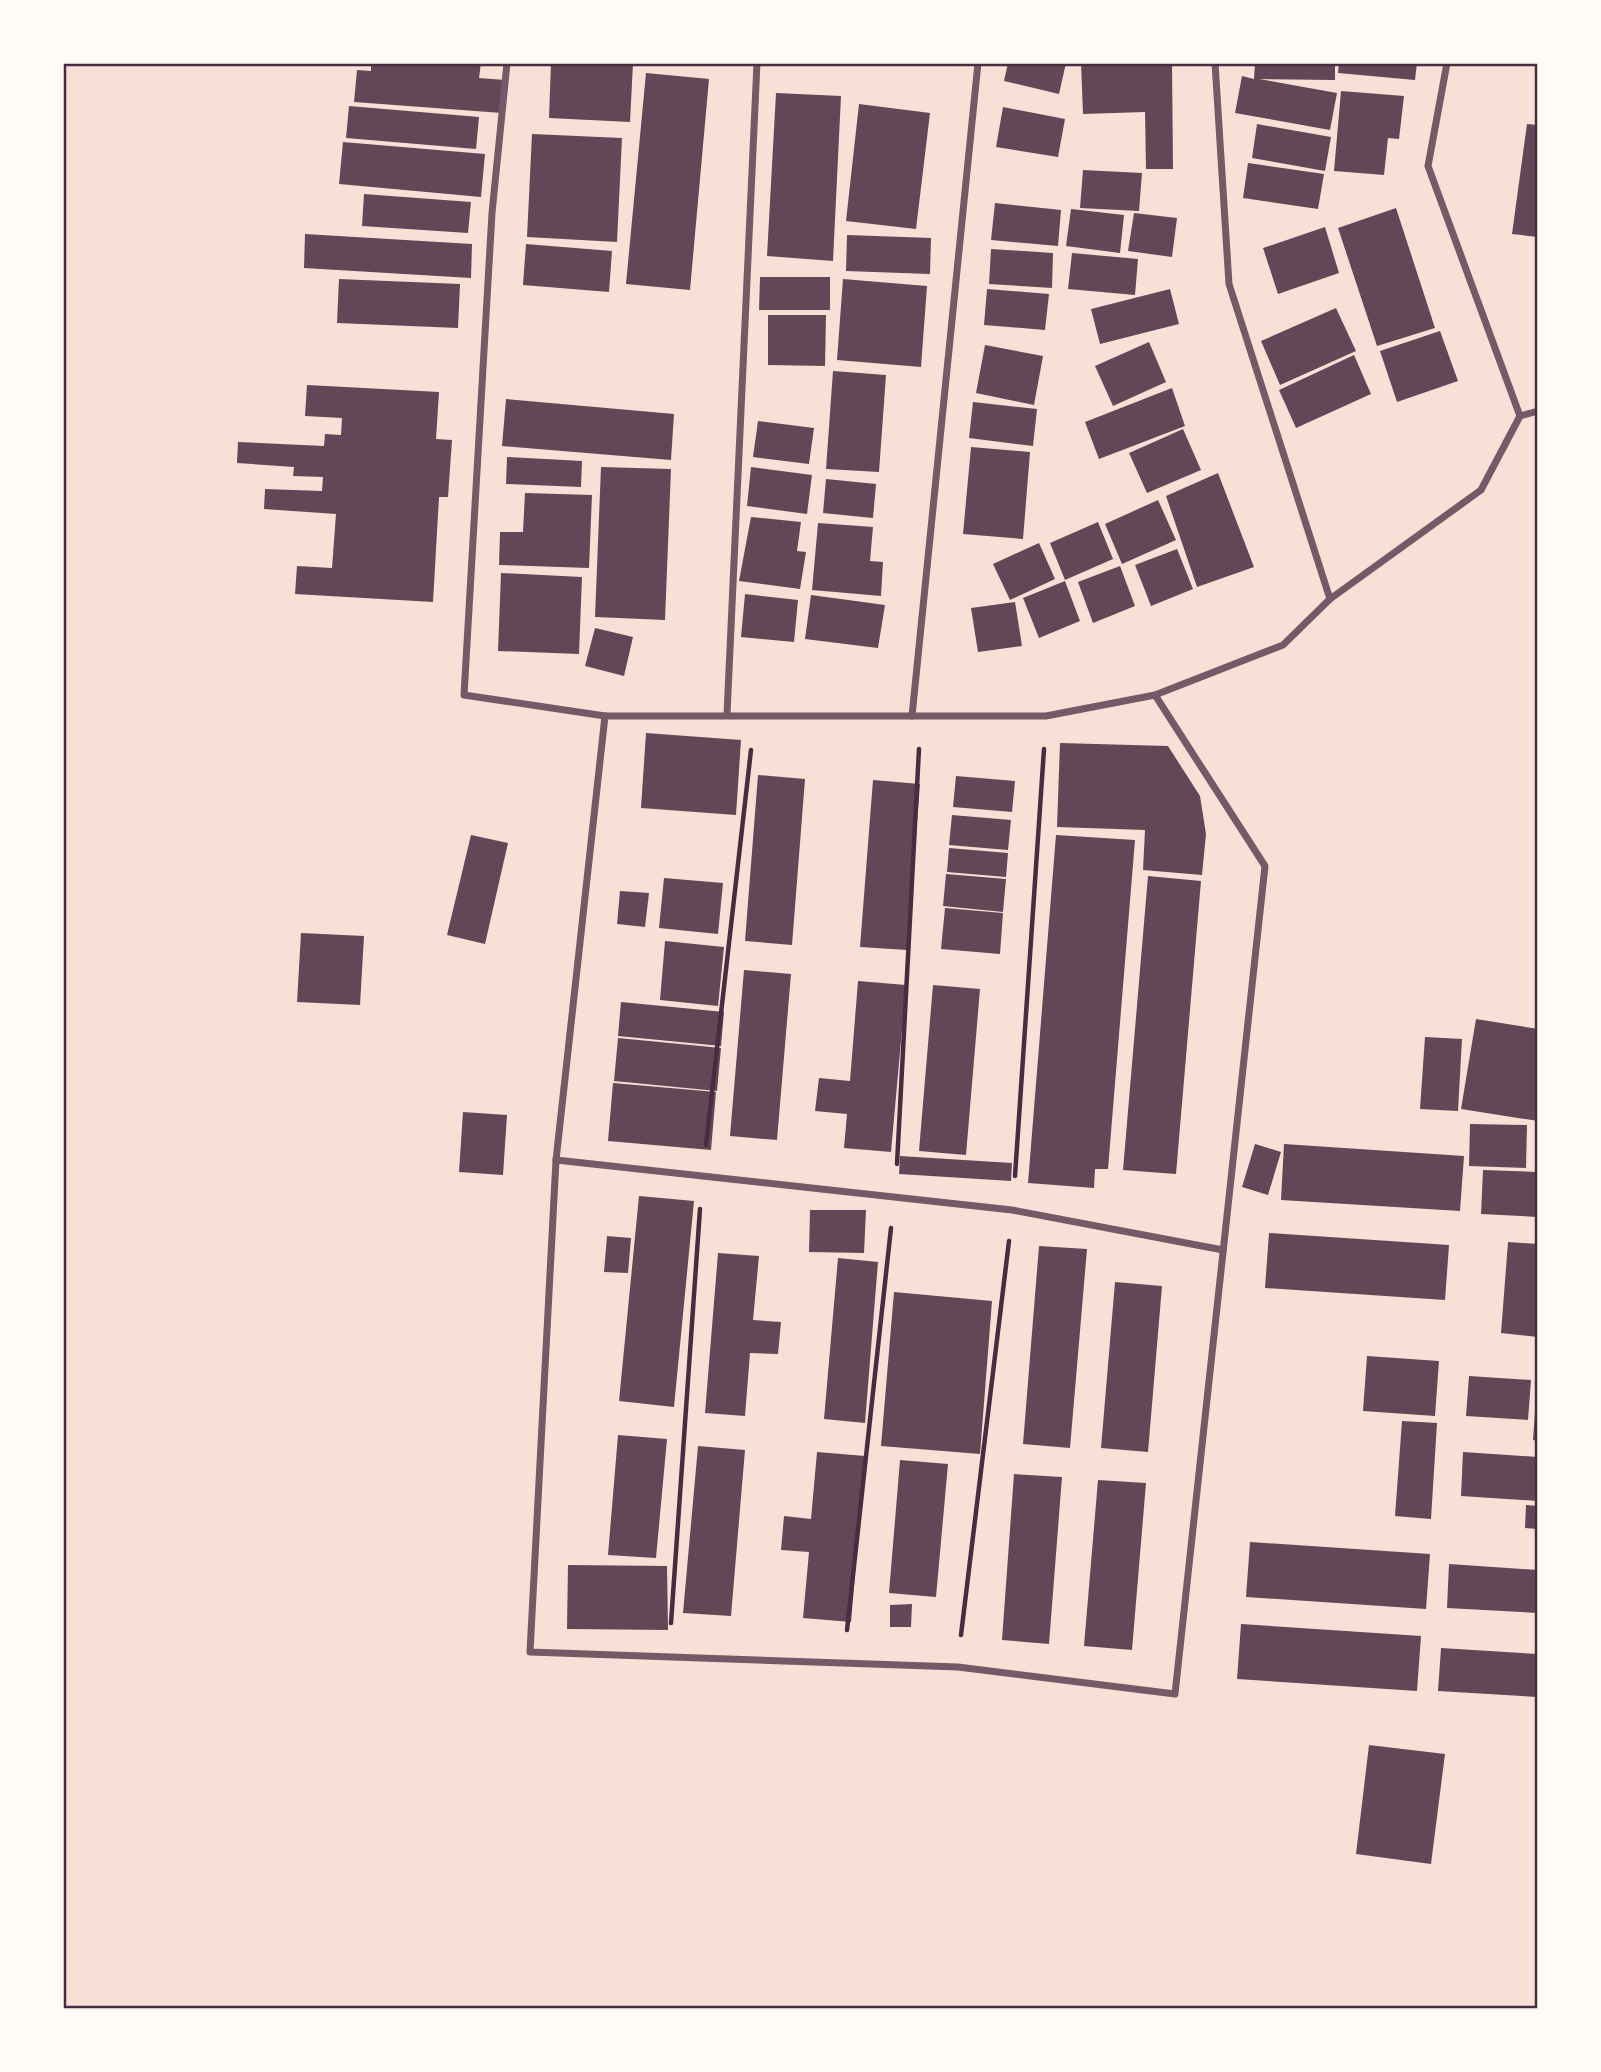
<svg xmlns="http://www.w3.org/2000/svg" width="1601" height="2072" font-family="'Sofia Sans Condensed',sans-serif">
	<style>
		.building { fill: #644757 }
		.lines { fill: none; stroke-linecap: round; stroke-linejoin: round }
		.path { stroke: #4a2c40; stroke-width: 4.5 }
		.minor { stroke: #755966; stroke-width: 7 }
		.neatline { fill: none; stroke: #4a2c40; stroke-width: 2.5 }
	</style>
	<rect width="100%" height="100%" fill="#f7e1d7"/>
	<g class="building">
		<path d="M371,63H481L479,78L505,80L502,113L354,102L357,70L371,71Z"/>
		<path d="M551,63H633L630,122L549,118Z"/>
		<path d="M1008,63H1066L1059,94L1004,81Z"/>
		<path d="M1081,63H1172L1173,169H1146L1145,112L1083,114Z"/>
		<path d="M1255,63H1335V80L1259,79L1337,93L1330,130L1235,113L1242,76L1254,79Z"/>
		<path d="M1339,63H1417L1415,80L1338,73Z"/>
		<path d="M646,73L709,79L690,290L626,284Z"/>
		<path d="M1341,91L1404,96L1399,139L1388,138L1384,175L1334,171Z"/>
		<path d="M776,93L841,96L833,261L767,256Z"/>
		<path d="M859,104L930,113L916,229L846,221Z"/>
		<path d="M349,106L479,117L476,149L346,138Z"/>
		<path d="M1003,107L1065,119L1058,157L996,147Z"/>
		<path d="M1257,124L1331,137L1325,171L1252,158Z"/>
		<path d="M1527,124L1538,125V237L1512,234Z"/>
		<path d="M532,134L622,138L617,242L527,237Z"/>
		<path d="M343,142L485,154L481,197L339,184Z"/>
		<path d="M1248,163L1324,174L1318,209L1243,198Z"/>
		<path d="M1083,170L1142,173L1139,211L1080,208Z"/>
		<path d="M364,194L471,202L468,233L362,226Z"/>
		<path d="M995,203L1061,210L1058,246L991,240Z"/>
		<path d="M1396,208L1435,328L1377,346L1338,228Z"/>
		<path d="M1071,209L1124,215L1120,253L1066,246Z"/>
		<path d="M1134,213L1177,218L1172,257L1128,251Z"/>
		<path d="M1325,227L1339,273L1278,294L1263,248Z"/>
		<path d="M305,234L472,244L471,278L304,268Z"/>
		<path d="M847,235L931,238L930,274L846,271Z"/>
		<path d="M526,244L612,251L609,292L523,285Z"/>
		<path d="M991,249L1053,253L1052,288L989,284Z"/>
		<path d="M1072,253L1138,259L1135,295L1068,289Z"/>
		<path d="M760,277H830V310H759Z"/>
		<path d="M339,279L460,284L458,328L337,323Z"/>
		<path d="M843,279L927,286L921,367L837,360Z"/>
		<path d="M987,289L1049,294L1045,330L984,325Z"/>
		<path d="M1170,289L1179,324L1100,344L1091,309Z"/>
		<path d="M1336,308L1356,351L1280,385L1261,341Z"/>
		<path d="M768,315H826L825,366L768,365Z"/>
		<path d="M1440,331L1458,381L1397,402L1380,351Z"/>
		<path d="M1149,342L1166,382L1113,406L1095,366Z"/>
		<path d="M985,345L1043,356L1034,405L976,393Z"/>
		<path d="M1354,355L1371,394L1296,428L1279,390Z"/>
		<path d="M833,371L886,375L879,472L826,469Z"/>
		<path d="M307,385L439,392L436,439L452,440L448,497H439L433,602L295,594L297,566L332,568L336,514L264,509L265,489L322,491L323,477L293,476L294,467L237,463L238,442L324,446L325,434L341,435L342,418L305,416Z"/>
		<path d="M1172,388L1185,426L1099,459L1085,422Z"/>
		<path d="M506,399L674,414L671,460L502,446Z"/>
		<path d="M973,402L1037,409L1033,446L969,438Z"/>
		<path d="M758,421L814,428L809,464L753,457Z"/>
		<path d="M1183,429L1201,470L1147,493L1129,453Z"/>
		<path d="M971,447L1030,452L1023,539L963,534Z"/>
		<path d="M507,457L582,461L581,487L506,484Z"/>
		<path d="M601,467L671,469L665,620L595,617Z"/>
		<path d="M751,467L812,475L807,514L747,506Z"/>
		<path d="M1218,473L1254,567L1197,587L1166,496Z"/>
		<path d="M826,479L876,484L873,518L823,513Z"/>
		<path d="M525,493L592,495L589,568L499,565L500,532H523Z"/>
		<path d="M1158,500L1176,540L1122,564L1105,524Z"/>
		<path d="M751,517L801,522L797,551L806,552L800,589L739,581Z"/>
		<path d="M1098,522L1113,559L1065,580L1050,543Z"/>
		<path d="M818,523L873,527L870,561L883,562L881,596L812,590Z"/>
		<path d="M1039,543L1055,579L1010,600L993,564Z"/>
		<path d="M1177,549L1193,589L1151,606L1135,565Z"/>
		<path d="M1120,566L1135,606L1093,623L1078,582Z"/>
		<path d="M501,573L582,577L579,654L498,651Z"/>
		<path d="M1065,581L1080,621L1039,638L1023,598Z"/>
		<path d="M745,594L798,600L794,642L741,637Z"/>
		<path d="M811,595L885,605L878,648L805,639Z"/>
		<path d="M1015,602L1022,646L978,652L971,608Z"/>
		<path d="M595,628L633,637L624,676L585,666Z"/>
		<path d="M646,733L741,740L736,815L641,808Z"/>
		<path d="M1060,743L1168,746L1200,796L1206,834L1202,875L1143,870L1145,830L1057,827Z"/>
		<path d="M758,775L805,779L792,945L745,941Z"/>
		<path d="M956,776L1015,781L1012,812L953,807Z"/>
		<path d="M873,780L920,784L907,950L860,947Z"/>
		<path d="M952,815L1011,820L1008,850L949,845Z"/>
		<path d="M471,835L508,843L485,944L447,935Z"/>
		<path d="M1056,835L1135,840L1108,1169H1095L1094,1188L1028,1183Z"/>
		<path d="M949,848L1008,853L1006,877L947,872Z"/>
		<path d="M946,874L1006,879L1003,912L943,906Z"/>
		<path d="M1148,876L1201,881L1176,1174L1123,1170Z"/>
		<path d="M664,878L723,883L718,934L659,928Z"/>
		<path d="M620,891L649,893L645,927L617,924Z"/>
		<path d="M945,908L1003,913L1000,954L941,949Z"/>
		<path d="M301,933L364,936L360,1005L297,1002Z"/>
		<path d="M665,941L724,947L718,1006L660,1000Z"/>
		<path d="M744,970L791,974L777,1140L730,1136Z"/>
		<path d="M858,981L906,985L891,1152L844,1148L847,1114L815,1111L819,1078L850,1081Z"/>
		<path d="M933,985L980,989L966,1155L919,1151Z"/>
		<path d="M621,1002L724,1012L721,1046L618,1036Z"/>
		<path d="M1476,1019L1538,1029V1121L1461,1109Z"/>
		<path d="M1425,1037L1462,1039L1458,1111L1420,1109Z"/>
		<path d="M618,1038L721,1048L717,1091L614,1081Z"/>
		<path d="M613,1083L716,1092L711,1150L608,1141Z"/>
		<path d="M463,1112L507,1115L503,1175L459,1172Z"/>
		<path d="M1470,1124L1527,1125L1526,1168L1469,1166Z"/>
		<path d="M1255,1144L1281,1152L1268,1195L1242,1187Z"/>
		<path d="M1284,1144L1464,1156L1460,1211L1281,1200Z"/>
		<path d="M900,1156L1012,1163L1011,1181L899,1174Z"/>
		<path d="M1483,1170L1538,1172V1217L1481,1214Z"/>
		<path d="M639,1196L694,1201L674,1407L619,1401Z"/>
		<path d="M810,1210H866L864,1253L809,1252Z"/>
		<path d="M1269,1233L1449,1245L1445,1300L1265,1288Z"/>
		<path d="M607,1236L631,1238L628,1273L604,1272Z"/>
		<path d="M1508,1242L1538,1244V1337L1501,1333Z"/>
		<path d="M1039,1246L1087,1249L1070,1448L1023,1444Z"/>
		<path d="M718,1253L759,1256L753,1320L781,1322L778,1354L750,1353L745,1416L705,1413Z"/>
		<path d="M838,1258L878,1262L865,1423L824,1419Z"/>
		<path d="M1115,1282L1162,1286L1148,1452L1101,1448Z"/>
		<path d="M894,1292L992,1301L980,1454L881,1446Z"/>
		<path d="M1367,1356L1439,1361L1435,1416L1363,1411Z"/>
		<path d="M1469,1376L1531,1380L1528,1420L1466,1416Z"/>
		<path d="M1536,1398H1538V1441L1533,1440Z"/>
		<path d="M1402,1421L1437,1423L1431,1519L1395,1516Z"/>
		<path d="M618,1435L667,1439L656,1558L608,1555Z"/>
		<path d="M698,1446L745,1450L731,1616L683,1613Z"/>
		<path d="M817,1452L865,1456L851,1622L803,1618L809,1552L781,1550L784,1516L811,1519Z"/>
		<path d="M1463,1452L1538,1457V1501L1461,1496Z"/>
		<path d="M900,1460L948,1464L936,1597L889,1593Z"/>
		<path d="M1014,1474L1062,1477L1049,1644L1002,1640Z"/>
		<path d="M1098,1480L1146,1483L1132,1650L1084,1646Z"/>
		<path d="M1526,1505L1538,1506V1529L1525,1528Z"/>
		<path d="M1250,1542L1430,1554L1426,1609L1246,1597Z"/>
		<path d="M1449,1564L1538,1570V1613L1447,1608Z"/>
		<path d="M568,1565L667,1566L668,1630L567,1629Z"/>
		<path d="M912,1604L911,1627H890V1605Z"/>
		<path d="M1241,1624L1421,1636L1417,1691L1237,1679Z"/>
		<path d="M1441,1648L1538,1654V1697L1438,1691Z"/>
		<path d="M1369,1745L1445,1754L1431,1864L1356,1854Z"/>
	</g>
	<g class="lines">
		<g class="path">
			<path d="M706,1145L751,750"/>
			<path d="M897,1164L919,749"/>
			<path d="M1015,1176L1044,749"/>
			<path d="M671,1623L700,1209"/>
			<path d="M847,1630L891,1228"/>
			<path d="M961,1635L1009,1241"/>
		</g>
		<g class="minor">
			<path d="M507,63L492,213L464,695L605,716H1046L1155,695L1283,645L1330,599L1481,490L1520,416L1538,411"/>
			<path d="M1215,63L1229,284L1330,599"/>
			<path d="M1447,63L1428,166L1520,416"/>
			<path d="M727,714L757,63"/>
			<path d="M605,716L556,1160L530,1652L958,1667L1175,1694L1265,866L1155,695"/>
			<path d="M912,716L978,63"/>
			<path d="M556,1160L1012,1210L1223,1250"/>
		</g>
	</g>
	<rect width="1601" height="2072" fill="none" stroke="#fffaf5" stroke-width="130"/>
	<rect x="65" y="65" width="1471" height="1942" class="neatline"/>
</svg>
